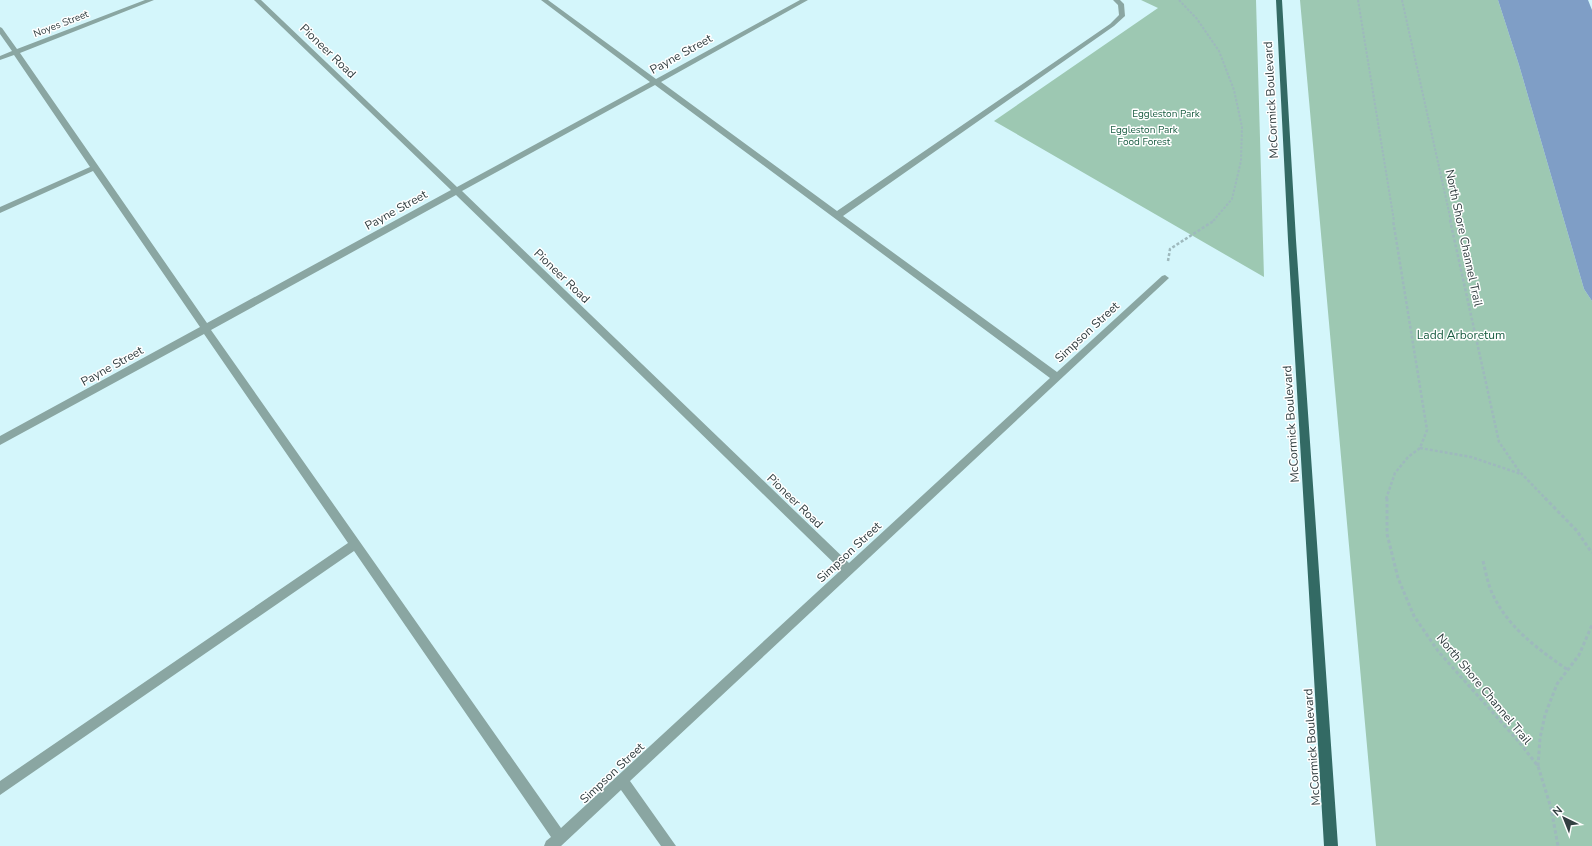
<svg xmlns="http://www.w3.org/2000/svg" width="1592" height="846" font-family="'Nunito Sans',sans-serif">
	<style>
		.green { fill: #9dc8b2 }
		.water { fill: #7f9ec6 }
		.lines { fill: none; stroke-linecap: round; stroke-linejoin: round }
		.path-far2 { stroke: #9eb9bd; stroke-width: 2; stroke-dasharray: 2.5 1.5; stroke-linecap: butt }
		.path-far1 { stroke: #9eb9bd; stroke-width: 2.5; stroke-dasharray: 3 2; stroke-linecap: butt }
		.path { stroke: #9eb9bd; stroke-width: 3; stroke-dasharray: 3.5 2.5; stroke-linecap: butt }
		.minor { fill: #8aa6a2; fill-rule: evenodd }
		.major { fill: #336a64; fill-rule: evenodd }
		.labels { text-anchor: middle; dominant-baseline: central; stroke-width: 3; stroke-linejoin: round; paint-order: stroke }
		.far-street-label { font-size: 10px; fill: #323f41; stroke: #fff }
		.far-park-label { font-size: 10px; fill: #1a5d42; stroke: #fff }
		.street-label { font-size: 12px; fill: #323f41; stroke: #fff }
		.park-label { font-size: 12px; fill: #1a5d42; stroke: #fff }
	</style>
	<rect width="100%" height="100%" fill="#d4f6fb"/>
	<g class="green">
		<path d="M1141,0H1256L1264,277L994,121L1158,8Z"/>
		<path d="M1300,0H1498L1519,65L1584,289L1592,301V846H1376Z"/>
	</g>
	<path class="water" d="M1498,0H1588L1592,10V301L1584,289L1519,65Z"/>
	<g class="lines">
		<g class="path-far2">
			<path d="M1179,0L1197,19L1219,51L1234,90L1242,127L1241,161L1232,199L1213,221"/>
			<path d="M1358,0L1394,221"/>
			<path d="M1402,0L1451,221"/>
		</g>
		<g class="path-far1">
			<path d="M1450,220L1499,442L1519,471L1546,499"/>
			<path d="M1168,261L1170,249L1215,220"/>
			<path d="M1420,448L1471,457L1521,474"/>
			<path d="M1386,499L1395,473L1408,457L1420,448L1427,430L1393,220"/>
		</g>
		<g class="path">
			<path d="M1387,498V534L1398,578L1414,616L1438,651L1519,742L1538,766L1551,808L1558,846"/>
			<path d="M1545,498L1577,531L1592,553"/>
			<path d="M1483,561C1486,573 1488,586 1494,597C1510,629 1539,650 1568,670"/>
			<path d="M1538,766L1540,738L1545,715L1557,684L1579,655L1592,625"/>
		</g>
		<path class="minor" d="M145,0H154L20,53L207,323L451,190L254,0H261L457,187L650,82L541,0H548L656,79L800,0H808L661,82L837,211L1110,24L1119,15L1118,5L1113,0H1120L1124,4L1125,16L1114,26L843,216L1057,372L1162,276L1165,275L1169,278L630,781L676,846H661L621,790L561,846H544L546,841L551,837L354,551L0,795V781L348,543L204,334L0,445V436L200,327L93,171L0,213V207L90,167L14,55L0,60V56L12,51L0,34V27L2,28L17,49ZM655,85L1050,378L849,563L462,191ZM456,195L841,570L561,828L211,330Z"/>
		<path class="major" d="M1276,0H1282L1296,240L1338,846H1324L1288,240Z"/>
	</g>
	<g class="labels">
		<g class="far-street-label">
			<text transform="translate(61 24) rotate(-21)">Noyes Street</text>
		</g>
		<g class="far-park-label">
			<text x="1166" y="114">Eggleston Park</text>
			<text x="1144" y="130">Eggleston Park<tspan x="1144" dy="12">Food Forest</tspan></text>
		</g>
		<g class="street-label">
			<text transform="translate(328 51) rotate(44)">Pioneer Road</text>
			<text transform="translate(681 54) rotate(-29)">Payne Street</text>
			<text transform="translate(1271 100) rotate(-93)">McCormick Boulevard</text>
			<text transform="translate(396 210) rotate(-29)">Payne Street</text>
			<text transform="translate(1464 238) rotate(78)">North Shore Channel Trail</text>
			<text transform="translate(562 276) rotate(44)">Pioneer Road</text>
			<text transform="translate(1087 332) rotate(-43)">Simpson Street</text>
			<text transform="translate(112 366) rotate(-29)">Payne Street</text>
			<text transform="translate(1291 424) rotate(-94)">McCormick Boulevard</text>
			<text transform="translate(795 501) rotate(44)">Pioneer Road</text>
			<text transform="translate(849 552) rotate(-43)">Simpson Street</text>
			<text transform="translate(1484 689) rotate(50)">North Shore Channel Trail</text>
			<text transform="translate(1312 747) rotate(-94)">McCormick Boulevard</text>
			<text transform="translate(612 773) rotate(-43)">Simpson Street</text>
		</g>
		<g class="park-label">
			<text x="1461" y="335">Ladd Arboretum</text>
		</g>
	</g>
	<g transform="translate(1564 818) rotate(317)" stroke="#ffffff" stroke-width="3" paint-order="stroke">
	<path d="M0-3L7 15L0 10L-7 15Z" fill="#323f41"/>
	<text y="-6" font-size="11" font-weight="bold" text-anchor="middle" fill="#323f41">N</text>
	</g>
</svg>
